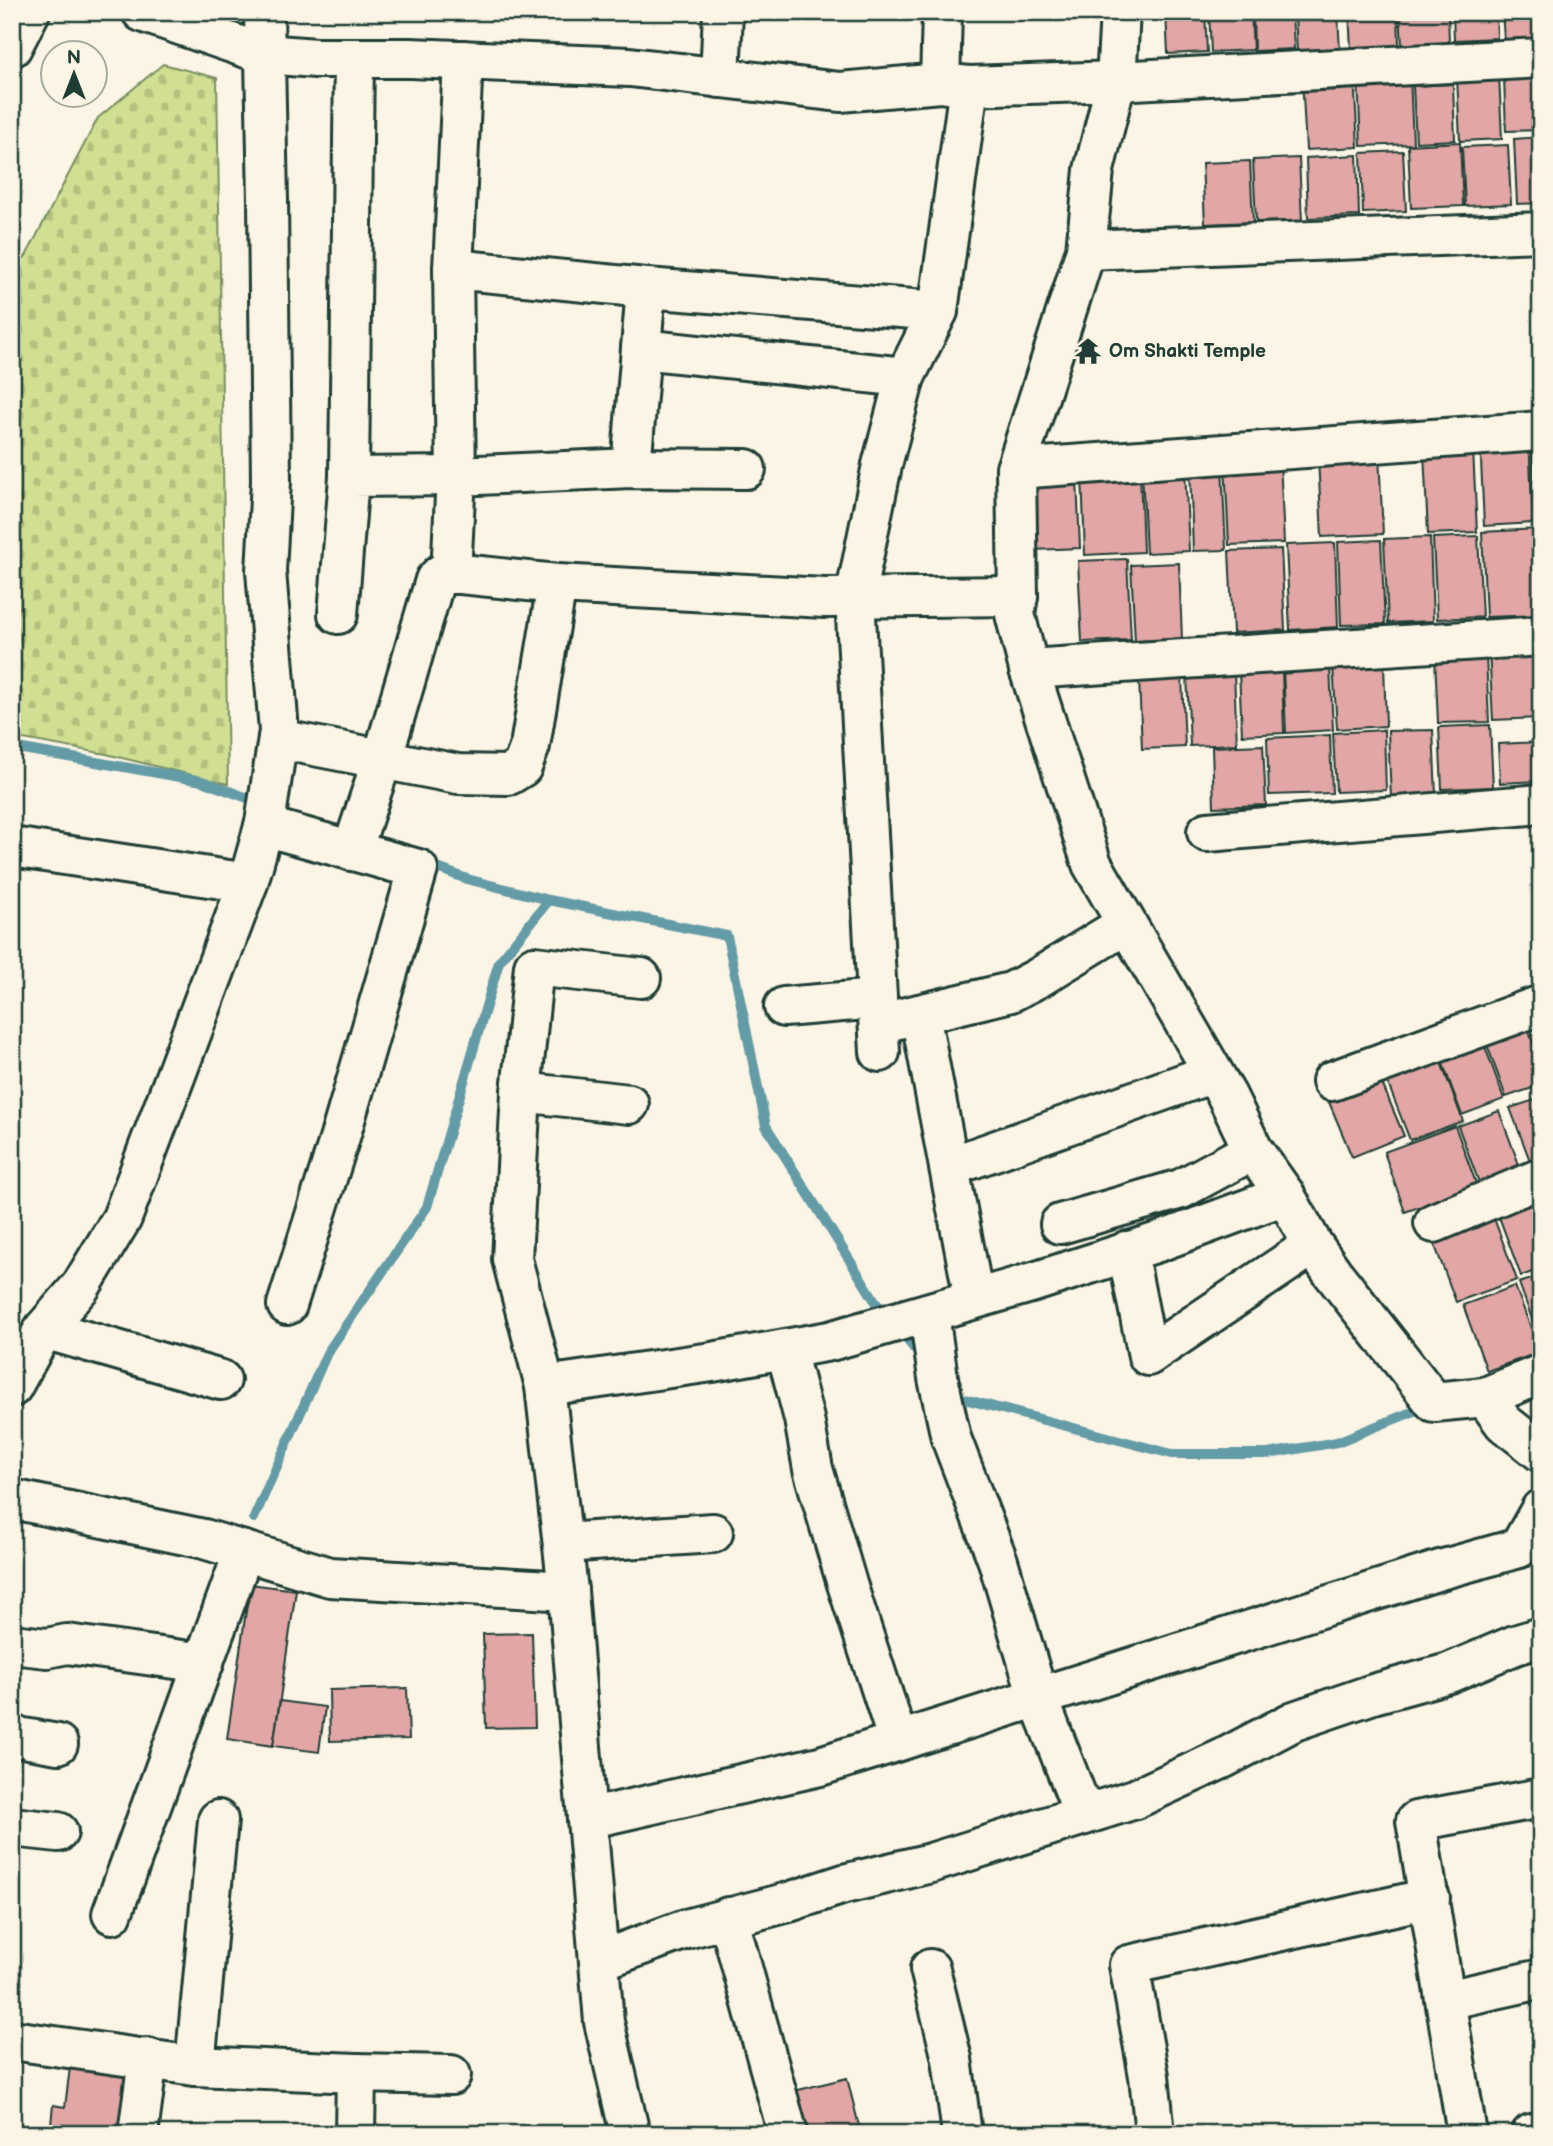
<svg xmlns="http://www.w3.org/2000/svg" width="1553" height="2146" font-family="'Balsamiq Sans',sans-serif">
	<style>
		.cemetery { fill: url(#cemetery-stones); stroke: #788e63; stroke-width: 2 }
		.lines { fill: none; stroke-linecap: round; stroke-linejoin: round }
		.stream { stroke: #649ba7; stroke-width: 10 }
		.building { fill: #e1a6a5; stroke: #1f3d34; stroke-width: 2 }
		.street-casing { stroke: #1f3d34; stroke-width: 44 }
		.street { stroke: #fcf5e5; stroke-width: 38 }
		.labels { text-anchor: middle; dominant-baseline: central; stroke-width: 5; stroke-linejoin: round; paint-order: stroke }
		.poi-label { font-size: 19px; font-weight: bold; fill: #1f3d34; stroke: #fcf5e5; text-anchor: start }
	</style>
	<defs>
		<pattern id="cemetery-stones" width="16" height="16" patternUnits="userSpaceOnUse" patternTransform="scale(1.75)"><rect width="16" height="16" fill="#d1df92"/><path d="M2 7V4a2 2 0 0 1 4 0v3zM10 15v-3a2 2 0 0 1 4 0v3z" fill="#b3c07e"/></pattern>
	</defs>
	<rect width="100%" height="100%" fill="#fcf5e5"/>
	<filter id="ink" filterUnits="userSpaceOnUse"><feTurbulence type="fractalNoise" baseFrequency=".0143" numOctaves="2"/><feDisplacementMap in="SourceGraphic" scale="14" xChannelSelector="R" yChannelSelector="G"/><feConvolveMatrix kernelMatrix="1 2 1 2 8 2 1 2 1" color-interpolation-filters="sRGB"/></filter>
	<g filter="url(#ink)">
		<path class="cemetery" d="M163,64L217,78L228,784L106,754L12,737V271L26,256L98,118Z"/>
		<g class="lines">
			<g class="stream">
				<path d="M12,747L202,781L261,803"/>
				<path d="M424,863L467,879L549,900"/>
				<path d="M899,1330L922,1358"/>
				<path d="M950,1392L953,1396L1172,1454H1268L1337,1442L1417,1410"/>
				<path d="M254,1518L327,1353L427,1207L499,962L549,900L727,936L766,1126L877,1304L888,1318"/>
			</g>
		</g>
		<g class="building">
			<path d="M1166,12H1205L1207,52L1168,54Z"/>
			<path d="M1209,12H1251L1253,50L1211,52Z"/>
			<path d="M1253,12H1292L1294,49L1254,51Z"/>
			<path d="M1295,12H1338L1340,53L1297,55Z"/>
			<path d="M1349,12H1398L1399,47L1351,49Z"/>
			<path d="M1400,12H1448L1449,43L1402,45Z"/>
			<path d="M1453,12H1496L1497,38L1454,40Z"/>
			<path d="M1502,12H1541V38L1504,39Z"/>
			<path d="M1499,75L1502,139L1460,141L1457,77Z"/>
			<path d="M1541,75V130L1506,131L1504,77Z"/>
			<path d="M1354,76L1358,147L1306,150L1302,78Z"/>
			<path d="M1410,76L1413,144L1361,146L1358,79Z"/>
			<path d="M1453,84L1455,140L1416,142L1413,86Z"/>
			<path d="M1541,137V203L1517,204L1514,139Z"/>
			<path d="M1460,142L1463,206L1411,208L1408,145Z"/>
			<path d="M1508,145L1511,204L1465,206L1462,147Z"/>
			<path d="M1403,151L1406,211L1363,213L1361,153Z"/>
			<path d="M1357,155L1359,216L1308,218L1306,158Z"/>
			<path d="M1299,158L1302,221L1256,222L1253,160Z"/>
			<path d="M1250,161L1253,222L1205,224L1202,163Z"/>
			<path d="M1529,437L1533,523L1484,526L1480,439Z"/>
			<path d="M1532,443H1541V523H1536Z"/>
			<path d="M1473,449L1477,532L1428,534L1424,452Z"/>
			<path d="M1379,455L1383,534L1322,537L1318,458Z"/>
			<path d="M1280,460L1284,543L1229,545L1225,463Z"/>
			<path d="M1222,466L1226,550L1193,551L1190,467Z"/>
			<path d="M1185,469L1189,551L1146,553L1142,471Z"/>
			<path d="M1140,472L1143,552L1085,555L1082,474Z"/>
			<path d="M1077,479L1080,548L1033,550L1030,481Z"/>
			<path d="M1537,529L1541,615L1486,617L1482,532Z"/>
			<path d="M1478,536L1482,617L1437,619L1433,538Z"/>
			<path d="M1430,537L1433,621L1388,623L1384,539Z"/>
			<path d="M1381,540L1385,624L1341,625L1338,542Z"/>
			<path d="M1335,543L1338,627L1290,630L1286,545Z"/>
			<path d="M1281,549L1285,630L1233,633L1229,551Z"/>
			<path d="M1127,559L1131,640L1082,642L1078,561Z"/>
			<path d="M1179,563L1182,639L1135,641L1131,565Z"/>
			<path d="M1538,648L1541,718L1493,720L1489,650Z"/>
			<path d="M1486,656L1489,722L1438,723L1435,657Z"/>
			<path d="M1384,663L1386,726L1337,729L1333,665Z"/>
			<path d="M1330,667L1333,730L1286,733L1283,669Z"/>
			<path d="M1282,669L1284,733L1242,735L1239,671Z"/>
			<path d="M1234,672L1237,744L1190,746L1187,673Z"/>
			<path d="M1182,676L1185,747L1142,749L1139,678Z"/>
			<path d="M1490,725L1493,787L1442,789L1439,727Z"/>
			<path d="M1384,730L1386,790L1336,792L1333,733Z"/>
			<path d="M1433,730L1436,795L1391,798L1388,731Z"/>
			<path d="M1330,735L1332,793L1269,795L1267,738Z"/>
			<path d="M1541,742V781L1500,783L1498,744Z"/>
			<path d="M1263,745L1266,805L1214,807L1212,747Z"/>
			<path d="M1541,1022V1046L1533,1025Z"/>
			<path d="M1526,1024L1541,1063V1085L1506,1097L1485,1039Z"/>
			<path d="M1483,1041L1504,1099L1462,1115L1440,1056Z"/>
			<path d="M1439,1057L1463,1121L1410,1140L1385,1076Z"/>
			<path d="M1381,1081L1404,1136L1352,1157L1329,1102Z"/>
			<path d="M1541,1098V1163L1532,1166L1510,1108Z"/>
			<path d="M1499,1111L1521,1170L1480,1185L1458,1126Z"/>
			<path d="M1455,1126L1477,1186L1405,1212L1384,1152Z"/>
			<path d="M1537,1201L1541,1211V1269L1521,1276L1498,1214Z"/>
			<path d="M1492,1213L1517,1280L1456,1302L1431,1235Z"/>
			<path d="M1541,1276V1344L1519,1283Z"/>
			<path d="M1515,1286L1540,1352L1487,1371L1463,1305Z"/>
			<path d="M250,1584L296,1590L273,1746L227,1739Z"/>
			<path d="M532,1633L535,1727L486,1728L483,1634Z"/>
			<path d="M407,1688L409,1739L330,1741L329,1690Z"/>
			<path d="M280,1701L325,1707L319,1752L273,1746Z"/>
			<path d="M71,2059L138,2066L130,2134H50L53,2105L65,2107Z"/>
			<path d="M847,2078L861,2134H800L790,2092Z"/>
		</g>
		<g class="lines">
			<defs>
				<g id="street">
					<path d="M142,12L264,54L316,58H410L630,67L840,92L940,83L969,86L1116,81L1541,58"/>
					<path d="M1120,12L1116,81L1094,170L1086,250L1016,469L1018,596L1015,614L1029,669L1092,864L1227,1096L1253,1150L1285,1195L1313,1245L1332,1272L1434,1402L1485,1397"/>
					<path d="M12,47L30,12"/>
					<path d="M720,78L723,12"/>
					<path d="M940,83L942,12"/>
					<path d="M1086,250L1541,232"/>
					<path d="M453,269L463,60"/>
					<path d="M938,311L969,86"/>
					<path d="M641,349L905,377"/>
					<path d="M631,468L646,288"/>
					<path d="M1016,469L1541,431"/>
					<path d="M349,477L354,58"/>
					<path d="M451,574L456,476L453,269L646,288L938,311L905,377L882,465L855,598L880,1052"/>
					<path d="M338,614L349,477L456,476L631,468L746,469"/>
					<path d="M1029,669L1541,636"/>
					<path d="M278,739L458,774L509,775L522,767L530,746L557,584"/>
					<path d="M264,826L418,869L340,1137L287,1305"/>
					<path d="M1207,832L1541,804"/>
					<path d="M12,847L248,883"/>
					<path d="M352,851L382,760L435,580L441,574H461L557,584L825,598L1018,596"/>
					<path d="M784,1007L877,999"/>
					<path d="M920,1014L974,1299"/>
					<path d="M894,1020L1011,992L1038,978L1126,924"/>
					<path d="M1332,1081L1541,1005"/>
					<path d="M521,1092L629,1104"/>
					<path d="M949,1167L1213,1073"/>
					<path d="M1434,1223L1541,1178"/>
					<path d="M1060,1224L1181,1189L1253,1150"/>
					<path d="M1127,1251L1148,1356L1313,1245"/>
					<path d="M929,1313L938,1378L951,1438L998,1561L1038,1697L1084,1815"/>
					<path d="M44,1329L221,1380"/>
					<path d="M786,1350L804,1419L813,1469L847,1584L898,1741"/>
					<path d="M1541,1374L1485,1397L1504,1423L1541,1452"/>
					<path d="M545,1386L712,1362L830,1341L1034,1282L1158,1242L1285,1195"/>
					<path d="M12,1387L44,1329L81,1286L122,1218L248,883L265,823L279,731L266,571L271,481L268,200L264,12"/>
					<path d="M12,1499L204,1539L330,1577L568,1591"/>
					<path d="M563,1543L713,1533"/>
					<path d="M12,1644L47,1648L67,1644L204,1663"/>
					<path d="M12,1736L58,1744"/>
					<path d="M587,1819L820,1766L1440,1570L1519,1548L1541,1509"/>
					<path d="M12,1827L58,1832"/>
					<path d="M112,1914L244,1551"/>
					<path d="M728,1917L788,2134"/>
					<path d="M599,1961L686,1929L789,1902L844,1884L931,1863L1135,1799L1224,1758L1294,1721L1373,1694L1449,1673L1515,1645L1541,1637"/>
					<path d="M930,1969L952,2059L962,2134"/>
					<path d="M1446,2000L1541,1979"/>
					<path d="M12,2040L195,2066L356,2073"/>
					<path d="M195,2066L218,1820"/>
					<path d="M138,2134L148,2058"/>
					<path d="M355,2134L356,2073L451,2075"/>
					<path d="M630,2134L604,2022L568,1591L545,1386L512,1259L521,1092L534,966L641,978"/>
					<path d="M1155,2134L1149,2076L1129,1965L1430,1898"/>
					<path d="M1467,2134L1416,1821L1541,1798"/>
					<path d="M1531,2134L1541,2132"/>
				</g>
			</defs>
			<use href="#street" class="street-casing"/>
			<use href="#street" class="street"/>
		</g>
	</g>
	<defs>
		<symbol id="temple-bare" viewBox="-9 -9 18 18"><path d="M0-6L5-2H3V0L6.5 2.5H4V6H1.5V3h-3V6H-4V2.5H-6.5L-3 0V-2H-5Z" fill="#1f3d34" stroke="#fcf5e5" stroke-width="2.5" paint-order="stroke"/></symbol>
	</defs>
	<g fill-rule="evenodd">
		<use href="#temple-bare" x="1069" y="332" width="38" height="38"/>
	</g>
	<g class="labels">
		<g class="poi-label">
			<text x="1109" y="351">Om Shakti Temple</text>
		</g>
	</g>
	<rect width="1553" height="2146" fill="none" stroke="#fcf5e5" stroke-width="42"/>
	<rect x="21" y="21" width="1511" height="2104" fill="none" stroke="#1f3d34" stroke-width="2.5" filter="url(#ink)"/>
	<g transform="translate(74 74)"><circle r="33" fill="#fcf5e5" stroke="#a4ab9e" stroke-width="2"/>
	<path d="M0-5L12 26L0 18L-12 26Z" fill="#1f3d34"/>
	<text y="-10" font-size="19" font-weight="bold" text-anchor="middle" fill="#1f3d34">N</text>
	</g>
</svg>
